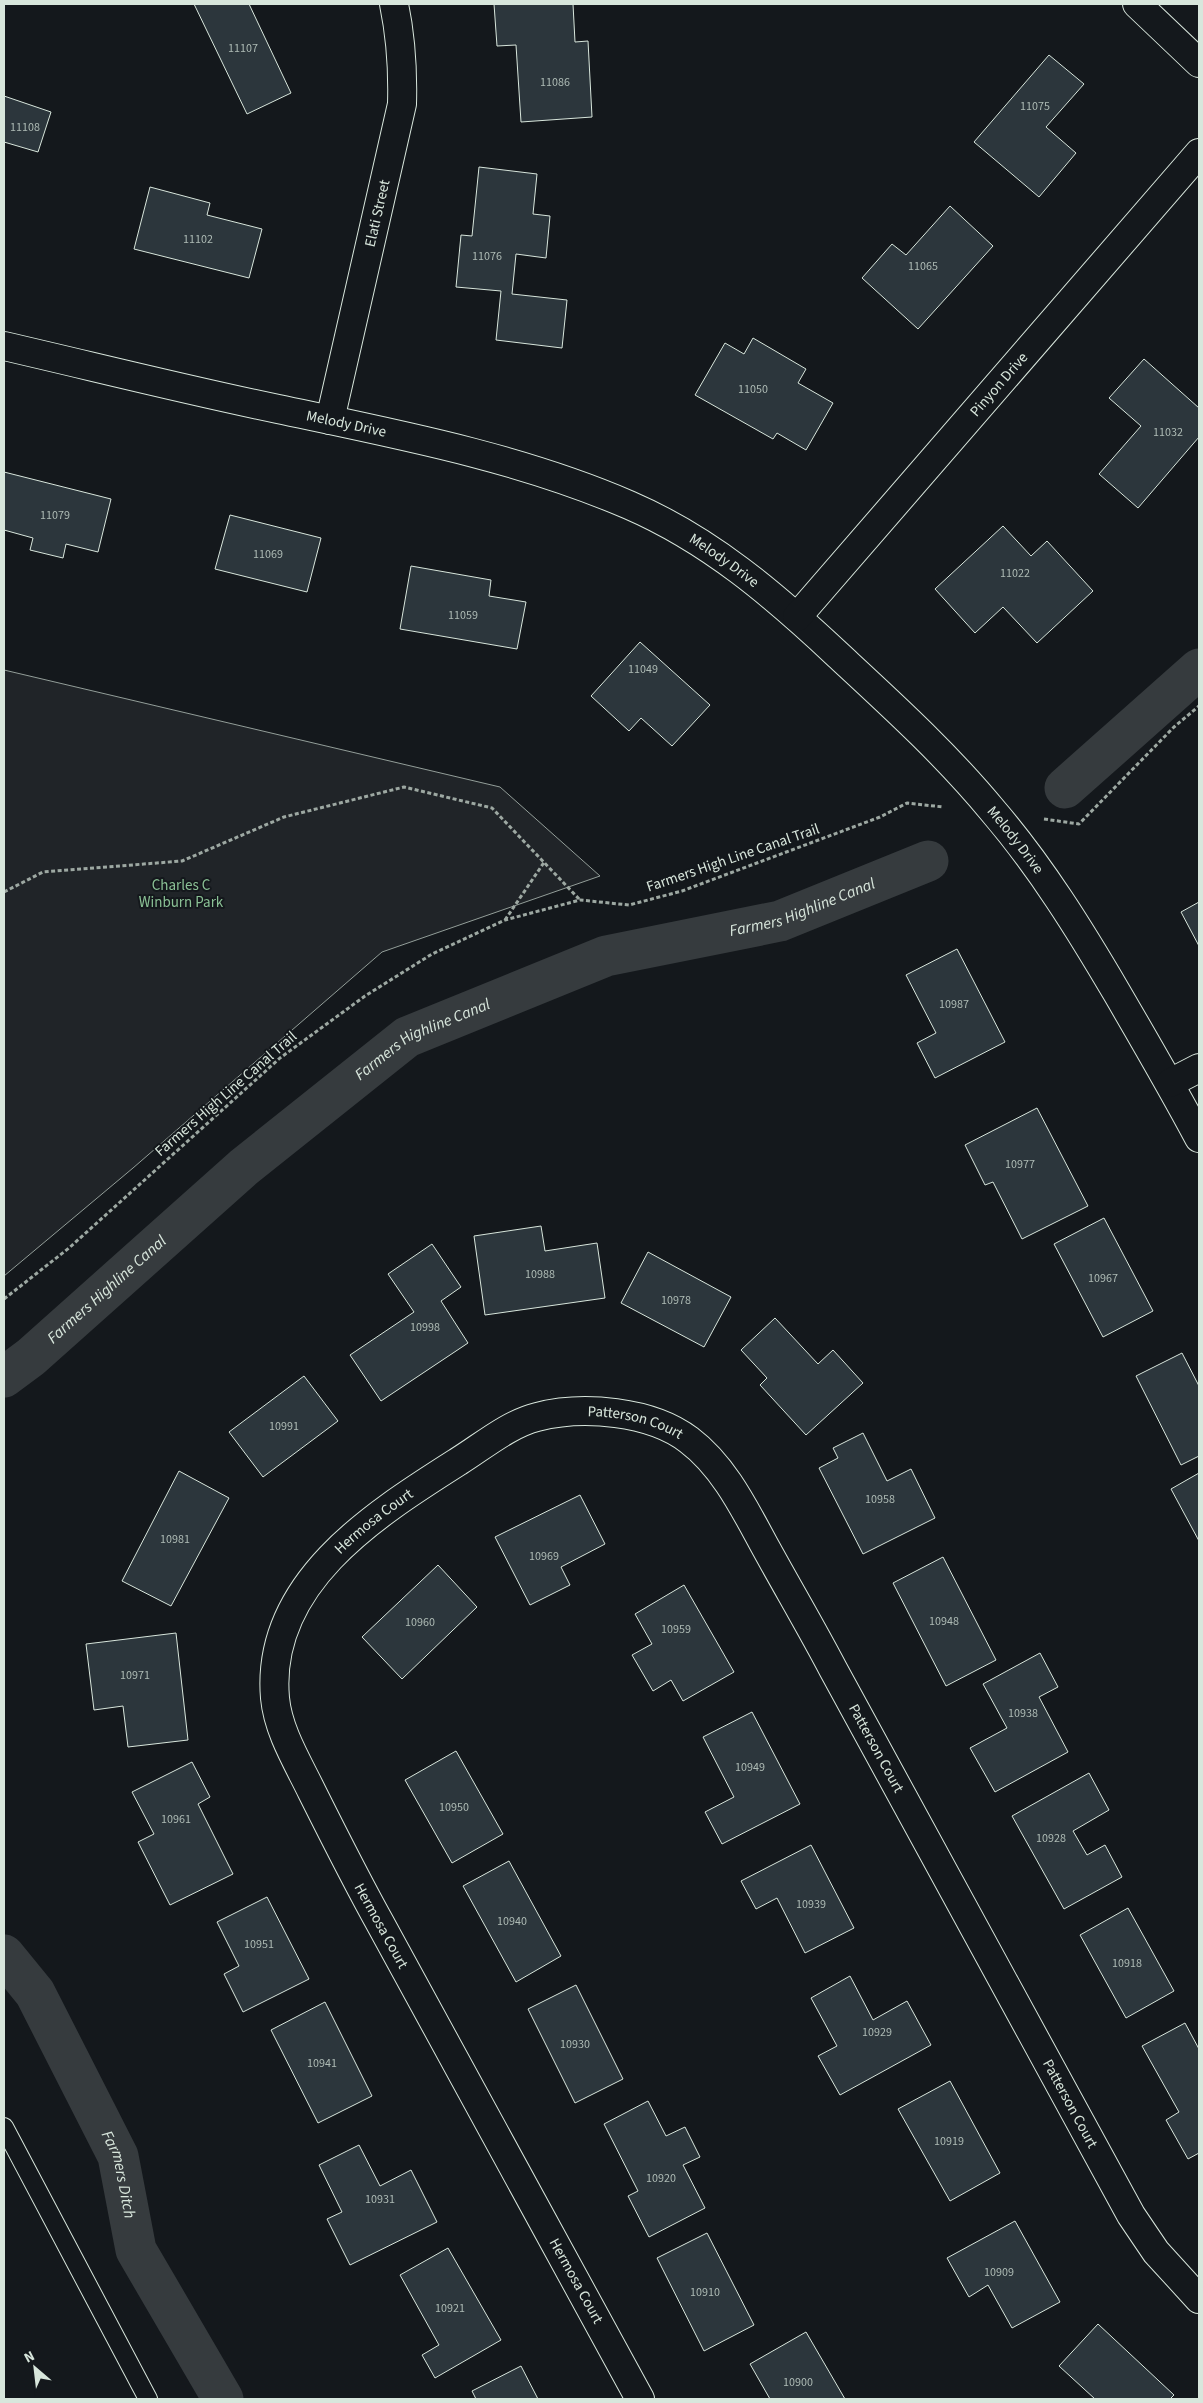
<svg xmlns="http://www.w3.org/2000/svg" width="1203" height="2403" font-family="'Source Sans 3',sans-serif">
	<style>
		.green { fill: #202428; stroke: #939e99 }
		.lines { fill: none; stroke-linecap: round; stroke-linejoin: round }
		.canal { stroke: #363b3e; stroke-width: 41 }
		.building { fill: #2c363c; stroke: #d8e6dc }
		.lane-casing { stroke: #d8e6dc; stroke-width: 20 }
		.street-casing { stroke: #d8e6dc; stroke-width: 30 }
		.path { stroke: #9da8a2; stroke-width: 3; stroke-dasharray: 4 2.5; stroke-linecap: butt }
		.lane { stroke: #14181c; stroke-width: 18 }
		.street { stroke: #14181c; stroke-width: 28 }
		.labels { text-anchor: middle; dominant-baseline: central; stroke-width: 4; stroke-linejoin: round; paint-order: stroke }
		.number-label { font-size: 12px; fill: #adbab4 }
		.street-label { font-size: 15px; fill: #d8e6dc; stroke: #14181c }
		.park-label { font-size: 15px; fill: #8ac095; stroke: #14181c }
		.water-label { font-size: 16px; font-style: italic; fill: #d8e6dc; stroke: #14181c }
	</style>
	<rect width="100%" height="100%" fill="#14181c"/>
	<path class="green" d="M4,670L500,787L600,876L382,952L133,1168L4,1276Z"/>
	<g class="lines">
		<g class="canal">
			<path d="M1065,788L1199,669"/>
			<path id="s1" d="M4,1377L31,1357L244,1167L407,1037L606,956L780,921L928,861"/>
			<path id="s2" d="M4,1955L35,1993L118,2156L136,2250L223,2399"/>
		</g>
	</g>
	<g class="building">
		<path d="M194,4H249L291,93L247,114Z"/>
		<path d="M494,4H573L575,42L588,41L592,117L521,122L516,45L497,46Z"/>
		<path d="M1049,55L1084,84L1046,127L1076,153L1039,197L974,142Z"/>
		<path d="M4,96L51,112L38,152L4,142Z"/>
		<path d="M479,167L537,174L533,214L550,216L546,258L516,254L512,294L567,300L562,348L496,340L501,291L456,287L461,235L472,236Z"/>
		<path d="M150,187L210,203L207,215L262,229L249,278L134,249Z"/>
		<path d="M950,206L993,246L918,329L862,278L892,244L906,255Z"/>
		<path d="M753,338L806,369L798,383L833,403L806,450L777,433L773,439L695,395L725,343L744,354Z"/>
		<path d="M1144,359L1199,408V437L1138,508L1099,474L1141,426L1109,398Z"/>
		<path d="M4,472L111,499L98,552L66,544L63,558L30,550L33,538L4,530Z"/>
		<path d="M230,515L321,538L307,592L215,569Z"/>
		<path d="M1003,526L1031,556L1047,541L1093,591L1037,643L1003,607L975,633L935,589Z"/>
		<path d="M411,566L491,580L489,596L526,602L517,649L400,629Z"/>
		<path d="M640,642L710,705L672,746L641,718L629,731L591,696Z"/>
		<path d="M1199,902V946L1181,912Z"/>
		<path d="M957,949L1005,1042L935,1078L917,1043L936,1033L906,975Z"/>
		<path d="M1037,1108L1088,1206L1022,1239L993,1182L985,1185L965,1145Z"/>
		<path d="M1104,1218L1153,1311L1103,1337L1054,1244Z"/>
		<path d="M541,1226L545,1251L597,1243L605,1298L485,1315L474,1236Z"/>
		<path d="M432,1244L461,1287L441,1301L468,1343L381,1401L350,1355L414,1312L388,1274Z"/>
		<path d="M648,1252L731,1297L704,1347L621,1303Z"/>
		<path d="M775,1318L818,1364L833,1350L863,1383L806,1435L760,1385L767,1378L741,1350Z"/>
		<path d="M1182,1353L1199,1386V1456L1181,1465L1136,1376Z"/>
		<path d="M304,1376L338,1421L263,1477L229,1432Z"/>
		<path d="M863,1433L887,1481L911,1469L935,1518L863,1554L819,1468L838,1458L833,1448Z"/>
		<path d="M179,1471L229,1498L171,1606L122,1581Z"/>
		<path d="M1199,1473V1541L1171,1489Z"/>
		<path d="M580,1495L605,1544L561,1567L570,1585L530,1605L495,1537Z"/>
		<path d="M943,1557L996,1660L946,1686L893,1583Z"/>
		<path d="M438,1565L477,1607L402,1679L362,1637Z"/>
		<path d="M684,1585L734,1672L683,1701L671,1680L653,1691L632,1655L652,1644L635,1614Z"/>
		<path d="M176,1633L188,1740L128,1747L123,1706L94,1710L86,1644Z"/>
		<path d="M1040,1653L1058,1687L1039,1697L1068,1752L995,1792L970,1748L1007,1728L983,1684Z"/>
		<path d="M752,1712L800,1804L722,1844L705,1812L734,1797L703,1737Z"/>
		<path d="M456,1751L503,1834L452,1863L405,1780Z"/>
		<path d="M192,1762L210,1797L198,1804L233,1874L170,1905L138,1842L154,1834L132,1792Z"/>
		<path d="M1089,1773L1109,1810L1073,1831L1087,1855L1105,1845L1122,1877L1064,1909L1012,1816Z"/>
		<path d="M811,1845L854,1928L805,1953L777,1898L756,1909L741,1881Z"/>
		<path d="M509,1861L561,1956L516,1982L463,1886Z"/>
		<path d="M267,1897L309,1979L243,2012L224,1974L239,1966L217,1922Z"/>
		<path d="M1128,1908L1174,1991L1126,2018L1080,1935Z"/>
		<path d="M850,1976L873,2020L907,2001L931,2045L840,2095L818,2056L837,2046L811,1998Z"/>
		<path d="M576,1985L623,2079L575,2103L528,2009Z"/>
		<path d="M325,2002L372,2096L318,2123L271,2030Z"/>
		<path d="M1185,2023L1199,2049V2153L1188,2159L1166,2120L1179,2112L1142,2046Z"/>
		<path d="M950,2081L1000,2173L950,2201L898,2109Z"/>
		<path d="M648,2101L666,2136L685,2127L700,2157L683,2165L705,2208L649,2237L628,2196L638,2191L604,2124Z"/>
		<path d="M359,2145L380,2186L411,2170L437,2222L350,2265L327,2219L342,2212L319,2165Z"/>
		<path d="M1015,2221L1060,2302L1012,2328L988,2285L969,2297L947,2258Z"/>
		<path d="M707,2233L754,2325L704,2351L657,2258Z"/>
		<path d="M448,2248L501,2340L435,2378L422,2355L439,2345L400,2275Z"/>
		<path d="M1098,2324L1174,2395L1170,2399H1095L1059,2366Z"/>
		<path d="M806,2332L845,2399H770L750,2364Z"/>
		<path d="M521,2366L538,2399H476L472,2391Z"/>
	</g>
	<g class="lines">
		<defs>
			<path id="lane" d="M4,2127L148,2399"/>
			<g id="street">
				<path d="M1137,4L1199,63"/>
				<path id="s3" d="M4,346C95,367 186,390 278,409C396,434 518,457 629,505C710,540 774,595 838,655C892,705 946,754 993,811C1041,867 1080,930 1117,993C1145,1041 1173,1089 1199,1138"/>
				<path id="s4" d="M330,420L402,104C403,69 401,38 394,4"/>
				<path id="s5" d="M797,617L1199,153"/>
				<path d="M1170,1083L1199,1068"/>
				<path id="s6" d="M640,2399C553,2240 466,2081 380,1923C356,1880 334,1836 312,1792C298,1763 278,1731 275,1698C265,1583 374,1515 459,1461C483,1446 509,1424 537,1417C583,1405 651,1411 689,1440C725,1467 746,1512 767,1550C789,1590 812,1629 833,1669C933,1851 1032,2033 1131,2215L1156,2252L1199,2299"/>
			</g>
		</defs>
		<use href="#lane" class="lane-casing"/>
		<use href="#street" class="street-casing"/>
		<g class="path">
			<path d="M1044,819L1079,824L1174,727L1199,706"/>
			<path d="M4,892L43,872L182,861L284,817L404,787L492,808L580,900"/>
			<path d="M505,920L545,861"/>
			<path d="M4,1299L69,1248L280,1058L365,996L432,954L505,920L580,900L629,905L682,891L880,817L907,803L943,807"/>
		</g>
		<use href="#lane" class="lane"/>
		<use href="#street" class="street"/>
	</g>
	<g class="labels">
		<g class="number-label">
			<text x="243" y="48">11107</text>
			<text x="555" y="82">11086</text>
			<text x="1035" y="106">11075</text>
			<text x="25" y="127">11108</text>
			<text x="198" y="239">11102</text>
			<text x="487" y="256">11076</text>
			<text x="923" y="266">11065</text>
			<text x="753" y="389">11050</text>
			<text x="1168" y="432">11032</text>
			<text x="55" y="515">11079</text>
			<text x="268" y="554">11069</text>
			<text x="1015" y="573">11022</text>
			<text x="463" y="615">11059</text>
			<text x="643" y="669">11049</text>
			<text x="954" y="1004">10987</text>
			<text x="1020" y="1164">10977</text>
			<text x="540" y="1274">10988</text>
			<text x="1103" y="1278">10967</text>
			<text x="676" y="1300">10978</text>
			<text x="425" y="1327">10998</text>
			<text x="284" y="1426">10991</text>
			<text x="880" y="1499">10958</text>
			<text x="175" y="1539">10981</text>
			<text x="544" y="1556">10969</text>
			<text x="944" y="1621">10948</text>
			<text x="420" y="1622">10960</text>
			<text x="676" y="1629">10959</text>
			<text x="135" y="1675">10971</text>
			<text x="1023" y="1713">10938</text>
			<text x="750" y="1767">10949</text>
			<text x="454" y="1807">10950</text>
			<text x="176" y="1819">10961</text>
			<text x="1051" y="1838">10928</text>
			<text x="811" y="1904">10939</text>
			<text x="512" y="1921">10940</text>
			<text x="259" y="1944">10951</text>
			<text x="1127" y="1963">10918</text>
			<text x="877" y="2032">10929</text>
			<text x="575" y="2044">10930</text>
			<text x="322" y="2063">10941</text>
			<text x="949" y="2141">10919</text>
			<text x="661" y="2178">10920</text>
			<text x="380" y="2199">10931</text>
			<text x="999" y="2272">10909</text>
			<text x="705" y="2292">10910</text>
			<text x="450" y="2308">10921</text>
			<text x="798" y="2382">10900</text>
		</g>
		<g class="street-label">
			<text stroke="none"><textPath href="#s4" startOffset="212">Elati Street</textPath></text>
			<text stroke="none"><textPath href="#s5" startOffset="308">Pinyon Drive</textPath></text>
			<text stroke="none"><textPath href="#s3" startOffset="351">Melody Drive</textPath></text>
			<text stroke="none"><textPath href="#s3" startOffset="756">Melody Drive</textPath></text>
			<text stroke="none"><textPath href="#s3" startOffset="1161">Melody Drive</textPath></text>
			<text transform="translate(733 858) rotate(-19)">Farmers High Line Canal Trail</text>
			<text transform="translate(226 1094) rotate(-41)">Farmers High Line Canal Trail</text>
			<text stroke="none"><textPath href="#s6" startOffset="1299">Patterson Court</textPath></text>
			<text stroke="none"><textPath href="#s6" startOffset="1004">Hermosa Court</textPath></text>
			<text stroke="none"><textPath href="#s6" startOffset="1719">Patterson Court</textPath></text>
			<text transform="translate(381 1926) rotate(61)">Hermosa Court</text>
			<text stroke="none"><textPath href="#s6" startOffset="2124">Patterson Court</textPath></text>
			<text transform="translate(576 2281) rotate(61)">Hermosa Court</text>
		</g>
		<g class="park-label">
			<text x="181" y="885">Charles C<tspan x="181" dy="17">Winburn Park</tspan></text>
		</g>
		<g class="water-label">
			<text stroke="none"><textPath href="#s1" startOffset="945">Farmers Highline Canal</textPath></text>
			<text stroke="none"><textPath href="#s1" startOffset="540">Farmers Highline Canal</textPath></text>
			<text stroke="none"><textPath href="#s1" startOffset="135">Farmers Highline Canal</textPath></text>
			<text stroke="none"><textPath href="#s2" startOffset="250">Farmers Ditch</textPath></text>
		</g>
	</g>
	<rect width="1203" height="2403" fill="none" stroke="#d8e6dc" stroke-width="10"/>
	<g transform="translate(35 2368) rotate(332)" stroke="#14181c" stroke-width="4" paint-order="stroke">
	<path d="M0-4L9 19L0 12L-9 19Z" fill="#d8e6dc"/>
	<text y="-8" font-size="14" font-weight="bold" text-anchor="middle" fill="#d8e6dc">N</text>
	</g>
</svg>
